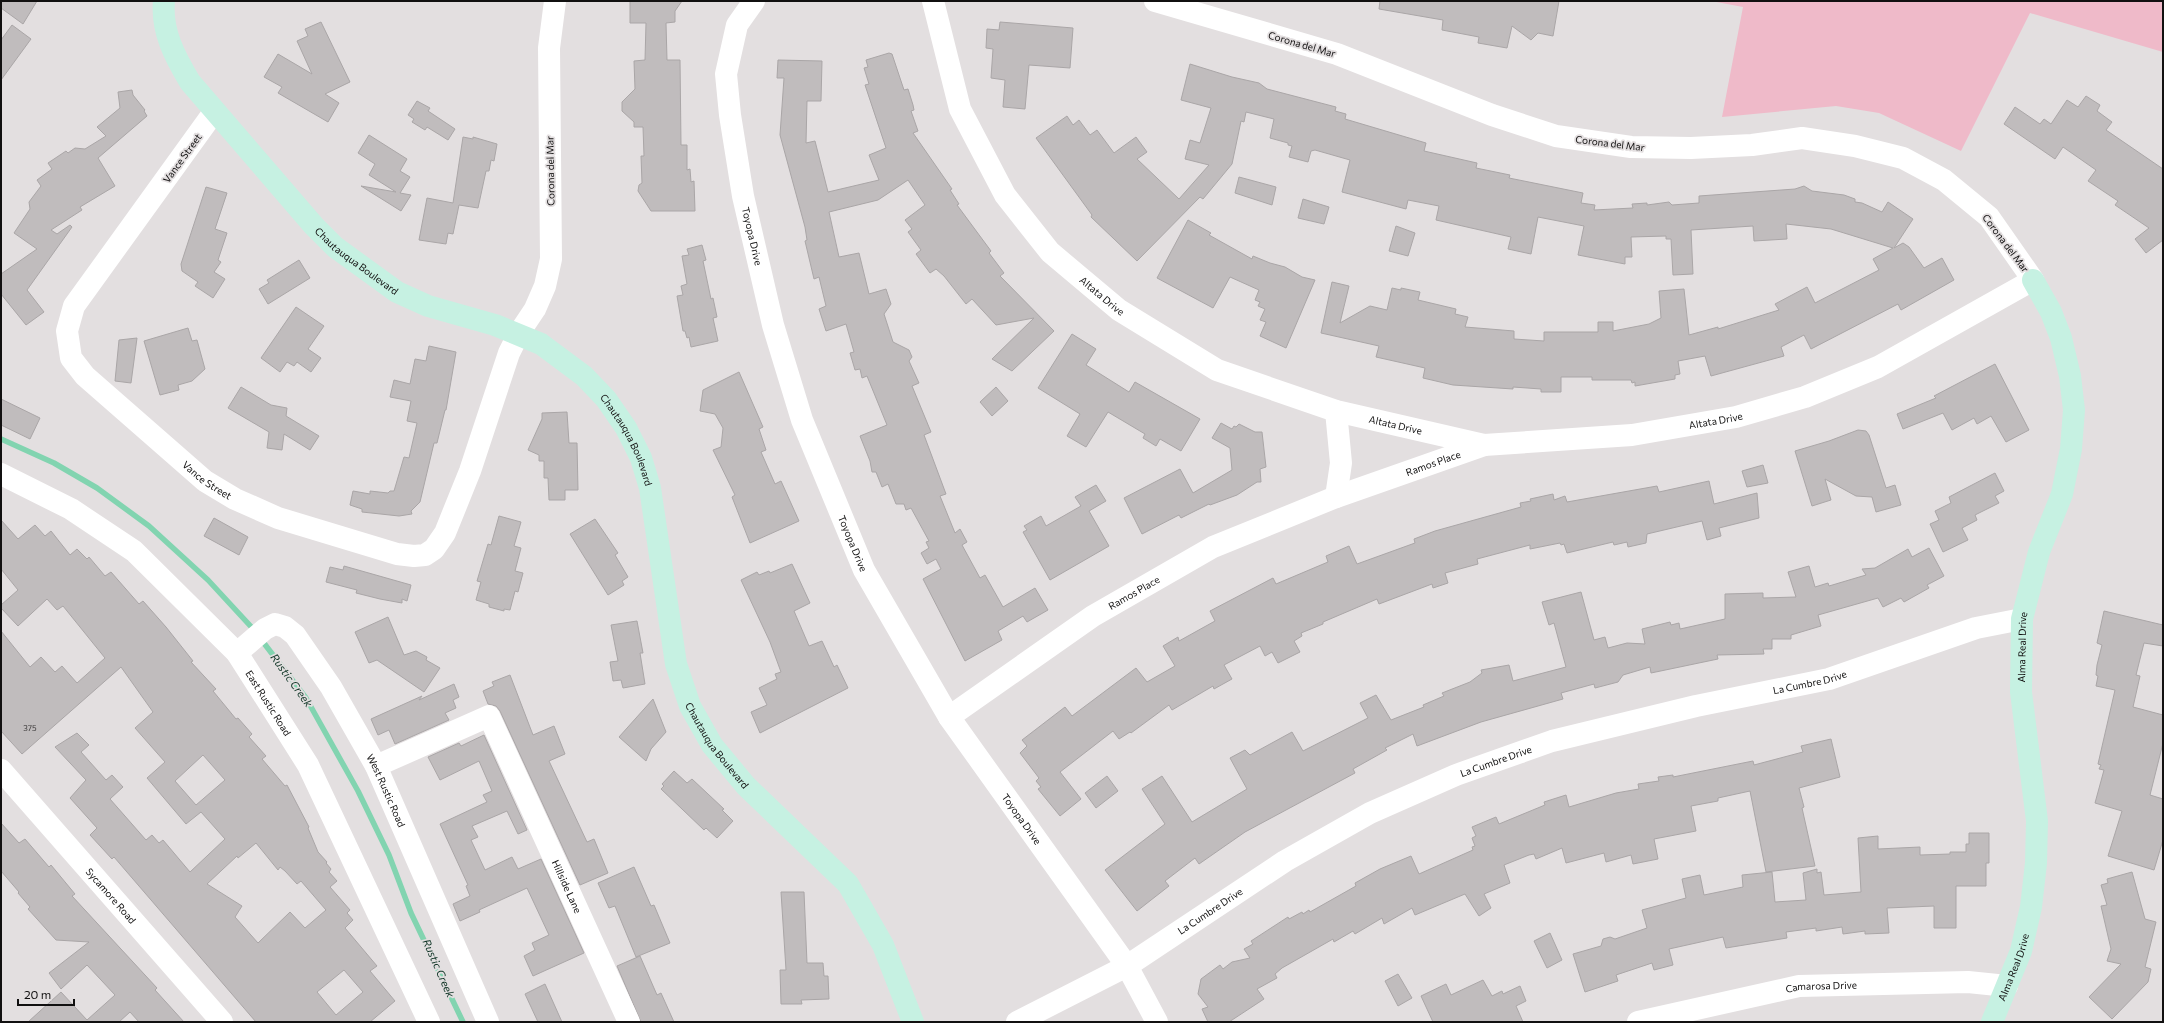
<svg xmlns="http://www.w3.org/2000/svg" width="2164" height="1023" font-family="Commissioner,sans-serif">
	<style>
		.grass { fill: #efbac9 }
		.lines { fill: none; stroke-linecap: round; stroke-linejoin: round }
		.stream { stroke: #82d4b0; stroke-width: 5.5 }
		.building { fill: #c0bcbd; stroke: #aaa6a7; fill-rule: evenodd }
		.street { stroke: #fff; stroke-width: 22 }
		.secondary { stroke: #c6f1e2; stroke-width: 22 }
		.labels { text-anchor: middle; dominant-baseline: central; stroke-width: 3.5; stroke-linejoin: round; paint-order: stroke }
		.number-label { font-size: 8px; fill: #3d3b3b }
		.street-label { font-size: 10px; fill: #111010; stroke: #e3dfe0 }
		.water-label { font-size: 11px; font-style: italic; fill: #123728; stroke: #e3dfe0 }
	</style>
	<rect width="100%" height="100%" fill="#e3dfe0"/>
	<path class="grass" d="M1711,1H2163V52L2030,13L1961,151L1879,113L1836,106L1722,117L1743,7Z"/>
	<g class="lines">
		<g class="stream">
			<path d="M1,439L54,463L97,488L149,526L208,580L255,631"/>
			<path d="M260,638L306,698L358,791L389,855L411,913L463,1022"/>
		</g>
	</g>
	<g class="building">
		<path d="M1,1H37L23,24L1,8Z"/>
		<path d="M630,1H682L675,11V22L666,23L667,60H680L681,145H687V170L690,169L691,182L694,181L695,211H651L638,191L639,185L642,183L641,156H644L643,127H634V122L622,111V102L635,89L634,61L645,60L646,23H630Z"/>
		<path d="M1380,1H1559L1553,36L1538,33L1531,40L1512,26L1507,48L1478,43L1479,37L1442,30L1443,20L1379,9Z"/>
		<path d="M321,22L350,82L325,94L339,103L328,122L278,93L282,87L264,77L278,54L312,74L297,41L308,36L305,29Z"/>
		<path d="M1000,22L1073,28L1070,68L1029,65L1025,109L1003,107L1005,80L991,78L993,49L986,48L987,29L999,30Z"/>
		<path d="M12,25L31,39L1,80V40Z"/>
		<path d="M889,53L892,54L904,90L908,89L913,105L914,110L911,111L918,131L913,133L952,189L950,190L959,204L957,205L991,251L989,253L1004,273L1000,276L1054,331L1012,371L992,359L1034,318L996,325L972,299L966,304L944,276L936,269L930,273L916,254L921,250L908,232L912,229L905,220L925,205L908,180L878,200L829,212L839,257L859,253L869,294L886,289L891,304L884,314L893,342L909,350L912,357L909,361L919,383L912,386L931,432L924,435L946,494L940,496L955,533L960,529L967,542L962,545L980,578L985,575L1003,607L1035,588L1048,610L1027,622L1023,616L998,631L1002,640L965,661L923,579L941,569L936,559L927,564L921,553L929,548L926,542L929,541L911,508L906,510L904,504H896L888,484L882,487L876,472H872L870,461L860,436L887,425L867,376L862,378L860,369L855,370L850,353L854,352L846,324L826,331L819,309L826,306L819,277L814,279L805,241L807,240L805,227L780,135L784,78H777L778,60L822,61L821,101H807L806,143L815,141L828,192L879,180L869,155L886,148L865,85L869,84L864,68L868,67L866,60Z"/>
		<path d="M1190,64L1232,77L1259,83L1267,89L1336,107L1335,111L1346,114L1345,119L1426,143L1424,151L1477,163L1476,168L1510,175L1509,178L1583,193L1581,203L1595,205L1594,210L1633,208L1632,204L1647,203V205L1669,202L1672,205L1699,203V196L1795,189L1804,186L1812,191L1844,195L1855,199V202L1862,203L1882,212L1888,202L1913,219L1894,248L1903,243L1909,247L1924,268L1942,258L1954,280L1901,310L1898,304L1811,349L1804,335L1781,347L1784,356L1711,376L1705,356L1678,361L1680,374L1675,375V379L1635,386V382L1632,383L1631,380H1592V377H1561V392H1541V389L1513,387V389L1453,385L1423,378L1425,368L1376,357L1379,346L1321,333L1332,282L1349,286L1340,323L1370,306L1387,310L1392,288L1401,290V288L1420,292L1418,300L1456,309L1455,314L1468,317L1465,327L1514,331V339L1544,341V332H1598V322H1613V331L1649,324L1661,318L1659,291L1684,289L1689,335L1718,327V329L1779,310L1775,304L1807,287L1815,303L1879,270L1873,259L1893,248L1831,229L1786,224L1787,239L1754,241L1753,226L1691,230L1693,274L1673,275L1671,239H1666V236L1631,237L1632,257H1625V264L1578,255L1584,226L1538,217L1531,254L1508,249L1511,237L1436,220L1439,206L1408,200L1406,209L1342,192L1350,160L1315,150L1311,151L1308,162L1289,157L1292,146L1288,145V143L1270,138L1274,119L1246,112L1244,122L1241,121L1232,164L1203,199L1200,197L1137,261L1091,217L1092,215L1036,138L1067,116L1073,125L1079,120L1090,135L1097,130L1114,153L1136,137L1147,152L1137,159L1179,199L1209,165L1185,159L1190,140L1200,143L1211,108L1181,100Z"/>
		<path d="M132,90L133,95L145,110L144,111L147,116L98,158L115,186L80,207L82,210L51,230L57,234L70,225L72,227L27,290L44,312L26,325L1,294V274L37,249L14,233L30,209L29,202L41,186L37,180L52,169L48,163L66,151L68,153L75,148L85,149L106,136L97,127L120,108L118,92Z"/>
		<path d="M2086,96L2100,105L2097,111L2112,122L2106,130L2163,169V240L2146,253L2135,239L2149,228L2115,205L2118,201L2088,181L2096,170L2063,147L2055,159L2004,124L2015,107L2040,124L2044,119L2051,124L2067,100L2078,107Z"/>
		<path d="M417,101L430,108L428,111L455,129L448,140L427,127L425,130L412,122L414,119L408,115Z"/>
		<path d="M369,135L407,159L400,171L410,177L400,193L411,195L401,211L361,186L396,192L369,175L375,164L358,153Z"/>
		<path d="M463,137L473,139V137L497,144L494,161L491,160L489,171H486L478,208L459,205L453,234L448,233L446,244L419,240L427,198L453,203Z"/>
		<path d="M1239,177L1276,187L1272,205L1235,193Z"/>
		<path d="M206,187L227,193L215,229L227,233L218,260L221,262L214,272L225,279L213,298L195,286L198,282L182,271L181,264Z"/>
		<path d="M1303,199L1329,207L1324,224L1298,218Z"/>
		<path d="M1188,220L1211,233L1209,235L1252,259L1253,256L1270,263L1285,267L1302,277L1315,280L1286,348L1260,336L1266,322L1260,320L1265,309L1258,306L1260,302L1255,300L1259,290L1230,277L1213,308L1157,278Z"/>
		<path d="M1396,226L1415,233L1408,256L1389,251Z"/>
		<path d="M702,245L706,260L703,261L711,299L713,298L717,317L713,318L718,341L691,347L689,337L687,338L685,331H683L677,296L683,295L681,286L687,284L682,256L689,255L687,249Z"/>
		<path d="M299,260L310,278L268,304L259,289L269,283L267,280Z"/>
		<path d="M296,307L324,326L308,349L321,358L311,372L297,362L294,366L287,362L280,372L261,358Z"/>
		<path d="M188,328L192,341L197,340L205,369L192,381L178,385L179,390L160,395L144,341Z"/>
		<path d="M1072,334L1096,349L1086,365L1129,392L1135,382L1200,419L1181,451L1160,439L1156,446L1143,438L1145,434L1108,412L1086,447L1067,436L1080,414L1038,388Z"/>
		<path d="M137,338L131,383L115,381L119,340Z"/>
		<path d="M429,346L456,352L446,410H445L437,443H434L420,502L411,511L412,514L399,516L362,512V509L350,505L353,491L370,494V491L388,493L390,491H394L404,457L409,458L417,423L407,421L411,401L390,397L394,380L410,384L415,359L426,361Z"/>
		<path d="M1995,364L2029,430L2006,442L1991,416L1977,424L1974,418L1952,430L1943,413L1903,429L1897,414L1936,398L1934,396Z"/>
		<path d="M739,372L763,427L759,429L766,450L761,452L775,484L781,481L799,521L750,543L732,497L735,495L713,450L721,447L723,428L715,414L700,411L703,390Z"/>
		<path d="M241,387L271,405L287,408L286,416L319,436L310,450L284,434L282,450L267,448L269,432L228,408Z"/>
		<path d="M996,387L1008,401L992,416L980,402Z"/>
		<path d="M1,399L40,418L30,439L1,425Z"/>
		<path d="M567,412L569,443H577L578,490H565V500H549L548,478H544V461H539V455L528,450L542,419V413Z"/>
		<path d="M1221,423L1232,429L1234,426L1236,427L1239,424L1255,432H1262L1266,467L1260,469L1261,482H1257L1237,495L1210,505L1209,504L1181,518L1179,515L1142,534L1124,498L1180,469L1193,493L1232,470L1230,448L1212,438Z"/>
		<path d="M1858,430L1866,431L1869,435L1886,488L1895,485L1901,505L1876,512L1872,497L1856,496L1825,479L1831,500L1812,506L1795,451L1829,441Z"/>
		<path d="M1763,465L1768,483L1747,487L1742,471Z"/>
		<path d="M1995,473L2004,491L1995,496L1999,503L1975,515L1977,520L1962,528L1968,540L1943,552L1930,524L1939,520L1935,511L1951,503L1949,497Z"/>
		<path d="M1709,481L1714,504L1757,493L1759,518L1719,528L1721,536L1707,540L1702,521L1647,534L1646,543L1628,547L1627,542L1614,545L1613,542L1567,553L1564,544L1561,545L1560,543L1530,549V545L1477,559L1478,564L1445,573L1448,583L1433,588L1432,584L1379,604L1377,599L1323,622V624L1301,633L1302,636L1294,641L1300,652L1278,663L1272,652L1265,656L1260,646L1224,665L1232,679L1214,689L1213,686L1172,710L1169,705L1131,733L1130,732L1119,739L1113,731L1060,772L1081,799L1060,816L1038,789L1041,787L1036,781L1039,778L1020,753L1027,746L1022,740L1065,707L1072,716L1136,668L1147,682L1175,666L1163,646L1178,637L1179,641L1215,621L1210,611L1273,578L1276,584L1328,562L1326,556L1349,546L1357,564L1415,543L1414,539L1435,531L1521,507L1520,503L1531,501L1530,499L1553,494L1554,500L1565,496L1567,502L1657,486L1659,492Z"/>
		<path d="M1096,485L1106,501L1089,511L1109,546L1050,580L1023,532L1027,530L1024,526L1041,516L1046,526L1081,506L1075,497Z"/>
		<path d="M499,516L521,522L514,546L521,548L515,571L523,573L518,592L515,591L510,610L504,609V611L489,607V604L476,600L481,582L477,581L488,544L491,545Z"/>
		<path d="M214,518L248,537L239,555L204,536Z"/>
		<path d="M595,519L618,553L615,555L628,577L622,581L624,585L608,595L570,534Z"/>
		<path d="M1,520L18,539L35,525L45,536L51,531L70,555L77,549L87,559L89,557L105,576L111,572L139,604L143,601L166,627L193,661L191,662L216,689L213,691L236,719L238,718L252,734L249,737L266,756L262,759L285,786L287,785L309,827L308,828L318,852L327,862L326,863L331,869L329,872L337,881L330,887L350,910L347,913L353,920L345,928L377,966L370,971L395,1001L370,1022H256L114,857L112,859L90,835L97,828L70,798L86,780L55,747L77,733L89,745L81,752L106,780L112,775L123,787L110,799L146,840L152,835L159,843L163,840L190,872L225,839L201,812L186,824L147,778L165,762L135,728L153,712L121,667L22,754L1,731V631L30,667L41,657L55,672L62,666L77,683L105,658L63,606L57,610L47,599L18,626L1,608V605L18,590L1,569ZM203,755L225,780L196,805L175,781ZM256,843L278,870L280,867L285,871L297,884L301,881L326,910L305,928L290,912L258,943L235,917L242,906L207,884L237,856L238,858ZM344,970L363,992L336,1015L317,992Z"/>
		<path d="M1929,548L1944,576L1927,585L1929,588L1904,602L1901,598L1883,607L1878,598L1818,615L1821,626L1791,635V639H1772V649H1763L1764,654L1717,655L1718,659L1651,673L1650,667L1623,675L1618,682L1595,688L1594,684L1561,693L1563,699L1481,722L1417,746L1413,734L1385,748L1387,750L1353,769L1355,773L1245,832L1199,864L1195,858L1165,881L1169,886L1137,911L1105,870L1165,824L1142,789L1162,776L1192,822L1247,789L1230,758L1245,750L1250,755L1292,732L1303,751L1368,718L1360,703L1376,695L1391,720L1424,707L1423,705L1444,696L1442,693L1470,682L1482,673L1481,670L1509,665L1513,681L1566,667L1554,623L1549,625L1542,602L1581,592L1594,640L1605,637L1608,648L1627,643L1645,644L1642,629L1670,622L1671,625L1679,623L1680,629L1725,619V594L1763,593V598L1796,597L1788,572L1809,566L1815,587L1828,583L1829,586L1866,575L1862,569L1875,568L1908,549L1912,557Z"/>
		<path d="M792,564L810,603L794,611L809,646L822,641L834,667L837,665L848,688L760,733L751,712L767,705L759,688L777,679L775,674L781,672L770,642L741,580L757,572L759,575L769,571L770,573Z"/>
		<path d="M344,566L411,585L407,601L402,599V603L380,599L356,593L357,590L326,582L330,567L343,570Z"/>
		<path d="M2104,611L2163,625V646L2144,643L2136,675L2140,676L2133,707L2163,715V743L2150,795L2163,799V840L2154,870L2108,856L2122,811L2095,803L2104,770L2099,769L2101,765L2098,764L2115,690L2096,686L2098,676L2096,675L2097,665L2102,645L2097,643Z"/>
		<path d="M388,617L404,655L416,651L427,657L426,660L440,668L424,692L377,660L369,663L355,632Z"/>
		<path d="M637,621L643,653H640L645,684L623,688L621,680L613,681L610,662L618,661L611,625Z"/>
		<path d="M510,675L533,735L554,726L565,754L549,761L587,842L594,839L608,873L580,885L500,711L496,706L488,704L483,691L494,686L492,682Z"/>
		<path d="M454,684L459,697L453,700L456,708L445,713L449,720L395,744L389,730L378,735L371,719L422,696L419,700Z"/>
		<path d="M653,699L666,732L651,749L646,761L619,737Z"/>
		<path d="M484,735L527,830L518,834L507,811L472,826L478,837L471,840L485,870L512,857L518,869L541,859L584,953L533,976L524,956L535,950L532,943L549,935L527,888L479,910L480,912L460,921L453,904L470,896L466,886L468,885L440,824L487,802L483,795L492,791L479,761L440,780L428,757L459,743L461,746Z"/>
		<path d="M1831,739L1840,777L1799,788L1804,807L1802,808L1815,866L1766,872L1750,791L1718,798V801L1691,806L1696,831L1654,839L1658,859L1633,864L1631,855L1606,862L1604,853L1566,863L1562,848L1536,859L1534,854L1529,855L1504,865L1510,883L1484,894L1491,908L1479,916L1465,894L1415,915L1412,908L1384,924L1382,918L1355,934L1353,931L1334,942L1333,939L1282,968L1275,974L1277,978L1257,989L1264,999L1229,1022H1208L1202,1009L1208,1007L1198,994L1201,979L1220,965L1223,969L1232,962L1250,958L1244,949L1253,944L1251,941L1288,917L1289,919L1302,912L1303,914L1309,910L1310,912L1356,886L1355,883L1380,869L1411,856L1419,874L1473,850L1472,847L1475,846L1472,838L1476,836L1472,827L1496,817L1499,824L1545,805L1544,802L1566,795L1569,807L1616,793L1639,789L1638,784L1659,781L1658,777L1673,775V777L1753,761L1754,765L1803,752L1801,746Z"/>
		<path d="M674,771L687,783L692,779L724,809L722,810L733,821L717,838L706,828L704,830L661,789L664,786L662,784Z"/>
		<path d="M1107,776L1118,791L1096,808L1085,793Z"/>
		<path d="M1,823L19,843L25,839L49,867L51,865L75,894L72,896L157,988L155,990L184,1022H139L130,1012L119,1022H28L61,992L87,1020L115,995L87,965L61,989L49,973L89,942L56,940L28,909L30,907L18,893L19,892L1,871Z"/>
		<path d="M1969,833H1989V863H1986V886H1956V928H1934V906L1887,908L1889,933L1865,934V931L1843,934L1842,927L1816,931V928L1786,932L1787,938L1726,948L1723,937L1669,949L1673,965L1654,970L1652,963L1616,975L1618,981L1585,992L1573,954L1601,946L1603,939L1610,937L1615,939L1647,928L1642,910L1686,898L1682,879L1700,875L1704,895L1743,887L1742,875L1772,872L1775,902L1806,900L1803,873L1817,869V873L1821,872L1824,895L1861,892L1858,838L1878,836V849L1920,847V855L1950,854V852H1966V844H1969Z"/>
		<path d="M634,867L651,906L654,905L670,943L636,957L615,906L609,908L598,883Z"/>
		<path d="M2132,872L2145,919L2156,922L2145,967L2151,969L2148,982L2112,1019L2089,997L2121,964L2107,961L2111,949L2101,906L2107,905L2101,885L2108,883L2107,879Z"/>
		<path d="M781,892H804L807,963H823L824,976H828L829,999L801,1000L802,1004H781L780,970H786Z"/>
		<path d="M1550,933L1562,960L1547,968L1534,941Z"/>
		<path d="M640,956L657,995L661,993L674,1022H641L617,966Z"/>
		<path d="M1398,974L1412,998L1398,1006L1385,981Z"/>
		<path d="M1483,980L1492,996L1502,991L1503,994L1520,986L1526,1001L1516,1006L1523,1022H1433L1421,996L1446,984L1451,995Z"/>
		<path d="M545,984L562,1022H538L525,994Z"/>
	</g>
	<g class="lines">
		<g class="street">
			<path id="s1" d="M754,1L737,25L726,74L730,115L743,196L773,325L802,420L864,570L949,717L1127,966L1157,1022"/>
			<path id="s2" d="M933,1L960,109L1005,195L1050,252L1119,310L1217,370L1336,411L1484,445L1632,435L1736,417L1805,397L1878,367L2033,280L1989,217L1944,180L1903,158L1855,146L1802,138L1752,145L1691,148L1631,147L1556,136L1492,115L1337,54L1155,1"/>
			<path id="s3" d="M214,112L74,306L67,331L71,358L85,376L205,481L235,499L278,518L397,554L414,556L425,555L434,549L445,533L470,471L509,353L519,333L535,309L545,286L551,259L549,48L555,1"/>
			<path id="s4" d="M1,474L71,509L134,551L237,653L308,765L429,1022"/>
			<path d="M1336,497L1341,463L1336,411"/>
			<path id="s5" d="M237,653L265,629L275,624L285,627L295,635L331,687L376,766L488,1022"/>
			<path id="s6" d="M949,717L1093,616L1213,547L1336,497L1484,445"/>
			<path id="s7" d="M376,766L489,716L629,1022"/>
			<path id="s8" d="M1,770L222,1022"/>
			<path id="s9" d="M1017,1022L1127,966L1285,861L1370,813L1456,775L1552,741L1696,706L1829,679L1976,628L2022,619"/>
			<path id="s10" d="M1638,1022L1799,986L1968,982L2007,986"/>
		</g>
		<g class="secondary">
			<path id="s11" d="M164,1C161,31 175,57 190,82L314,226L335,247L397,292L428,306L495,325L541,344L584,376L606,399L626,428L641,458L650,488L676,664L690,706L712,745L746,786L848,884L883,945L913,1022"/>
			<path id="s12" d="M1992,1022L2021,951L2031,907L2036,863L2037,821L2021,692L2022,619L2039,552L2062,494L2071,449L2074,410L2070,376L2061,338L2051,312L2033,280"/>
		</g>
	</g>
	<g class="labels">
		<g class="number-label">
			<text x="30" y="728">375</text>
		</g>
		<g class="street-label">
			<text transform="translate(1302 44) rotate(16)">Corona del Mar</text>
			<text transform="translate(1610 143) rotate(7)">Corona del Mar</text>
			<text transform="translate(182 158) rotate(-54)">Vance Street</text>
			<text transform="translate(550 171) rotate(-91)">Corona del Mar</text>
			<text stroke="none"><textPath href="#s1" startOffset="244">Toyopa Drive</textPath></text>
			<text transform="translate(2006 243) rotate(53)">Corona del Mar</text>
			<text stroke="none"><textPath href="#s11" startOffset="332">Chautauqua Boulevard</textPath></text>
			<text stroke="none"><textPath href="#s2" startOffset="349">Altata Drive</textPath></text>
			<text stroke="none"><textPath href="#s2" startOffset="997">Altata Drive</textPath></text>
			<text stroke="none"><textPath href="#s2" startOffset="673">Altata Drive</textPath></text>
			<text stroke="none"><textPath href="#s11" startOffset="668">Chautauqua Boulevard</textPath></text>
			<text stroke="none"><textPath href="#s6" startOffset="550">Ramos Place</textPath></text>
			<text stroke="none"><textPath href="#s3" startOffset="476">Vance Street</textPath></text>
			<text stroke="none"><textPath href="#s1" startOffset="568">Toyopa Drive</textPath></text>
			<text stroke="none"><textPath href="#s6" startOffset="223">Ramos Place</textPath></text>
			<text stroke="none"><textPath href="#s12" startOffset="383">Alma Real Drive</textPath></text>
			<text stroke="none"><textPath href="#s9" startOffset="871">La Cumbre Drive</textPath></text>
			<text stroke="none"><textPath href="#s4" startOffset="358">East Rustic Road</textPath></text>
			<text stroke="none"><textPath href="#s11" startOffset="992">Chautauqua Boulevard</textPath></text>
			<text stroke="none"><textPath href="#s9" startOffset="547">La Cumbre Drive</textPath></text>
			<text stroke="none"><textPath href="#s5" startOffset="252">West Rustic Road</textPath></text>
			<text stroke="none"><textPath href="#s1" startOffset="892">Toyopa Drive</textPath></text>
			<text stroke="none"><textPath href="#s7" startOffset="311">Hillside Lane</textPath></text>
			<text stroke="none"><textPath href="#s8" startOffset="167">Sycamore Road</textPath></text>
			<text stroke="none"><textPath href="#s9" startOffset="223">La Cumbre Drive</textPath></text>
			<text stroke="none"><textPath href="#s12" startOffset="59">Alma Real Drive</textPath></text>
			<text stroke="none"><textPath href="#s10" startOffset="187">Camarosa Drive</textPath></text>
		</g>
		<g class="water-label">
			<text transform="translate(292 680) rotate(54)">Rustic Creek</text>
			<text transform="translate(439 968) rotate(66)">Rustic Creek</text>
		</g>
	</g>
	<rect width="2164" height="1023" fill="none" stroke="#111010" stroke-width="4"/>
	<path d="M18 999v6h56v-6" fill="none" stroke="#111010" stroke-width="2"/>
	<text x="24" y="999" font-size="12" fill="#111010" stroke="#e3dfe0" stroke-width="3" paint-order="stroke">20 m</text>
</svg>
